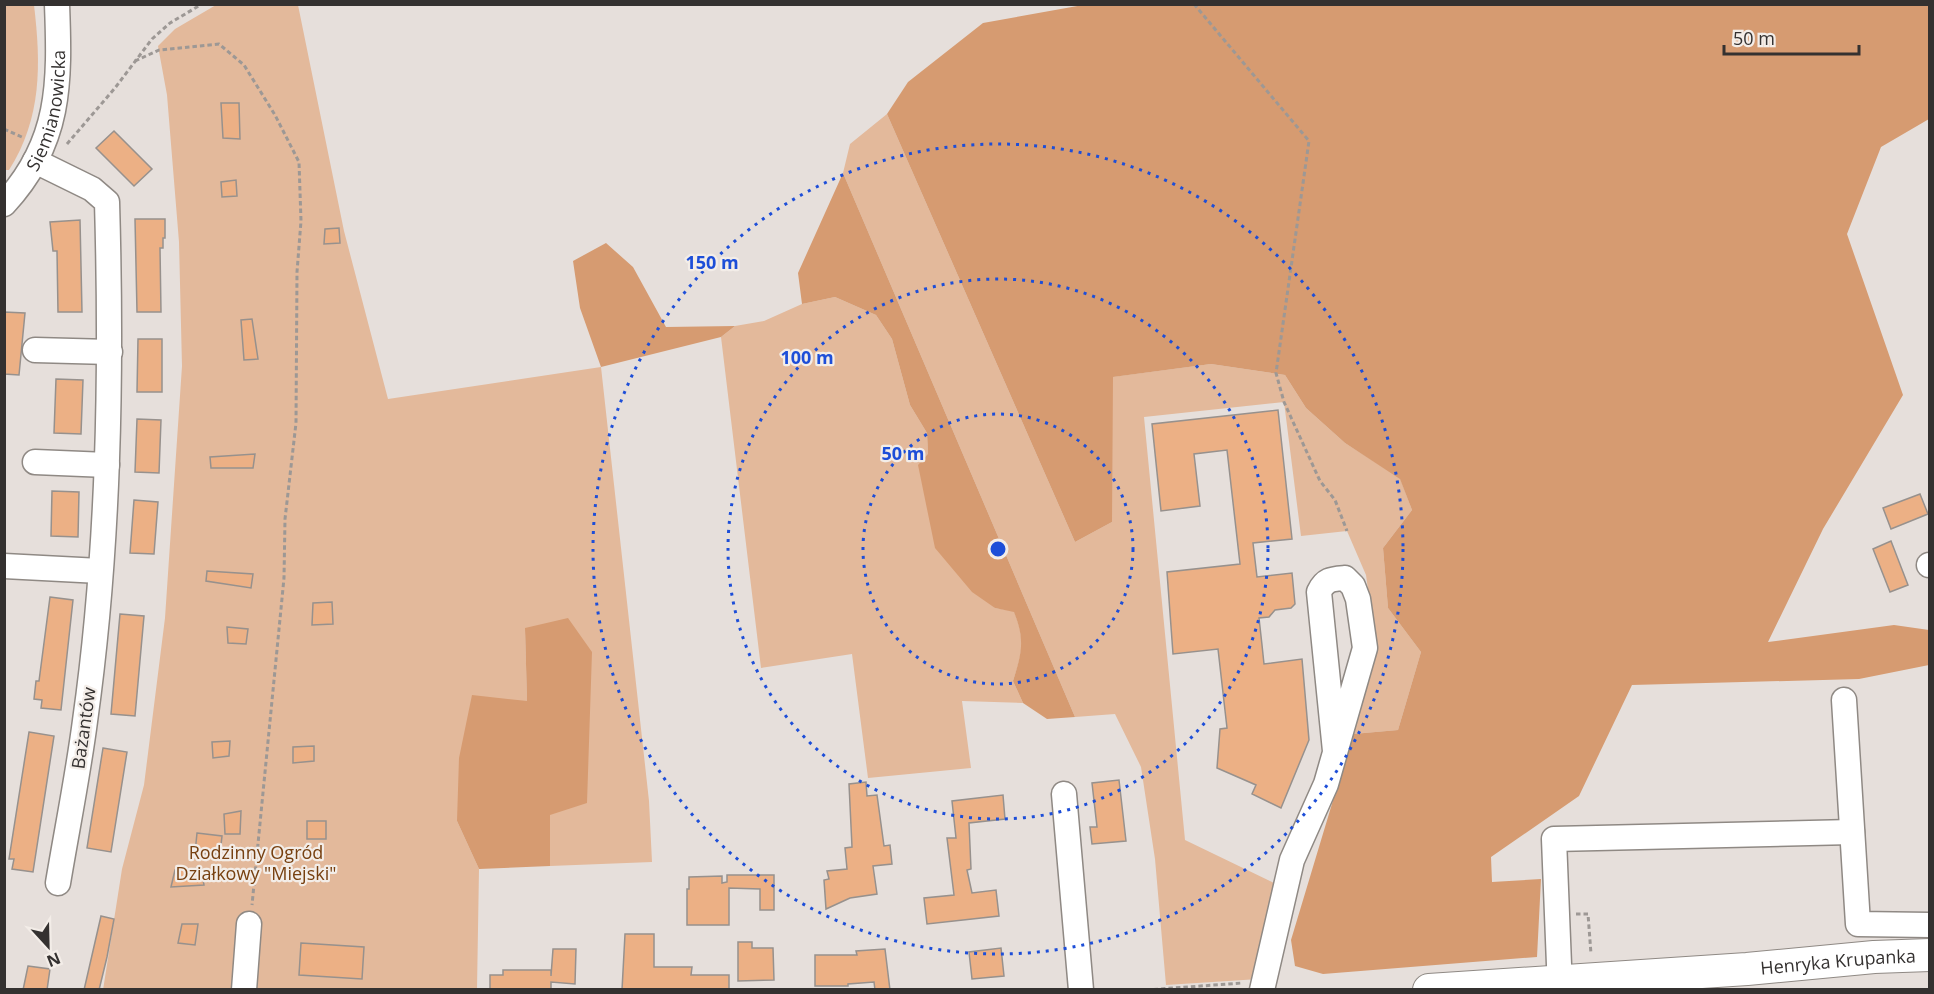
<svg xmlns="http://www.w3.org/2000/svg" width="1934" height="994" font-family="'Open Sans',sans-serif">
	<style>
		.green { fill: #e3b99b }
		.forest { fill: #d69b71 }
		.building { fill: #ecb085; stroke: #97918d; stroke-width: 1.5 }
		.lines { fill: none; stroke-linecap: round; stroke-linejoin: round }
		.minor-casing { stroke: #8f8984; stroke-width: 27 }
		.major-casing { stroke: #8f8984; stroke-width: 34 }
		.path { stroke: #9d9895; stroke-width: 3; stroke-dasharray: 4.5 3; stroke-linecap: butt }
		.minor { stroke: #fff; stroke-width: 24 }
		.major { stroke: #fff; stroke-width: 32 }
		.ring { fill: none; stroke: #1d4ed8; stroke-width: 3; stroke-dasharray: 3 6 }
		.labels { text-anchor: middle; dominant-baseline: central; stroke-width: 4.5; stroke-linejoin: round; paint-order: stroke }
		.street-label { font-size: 18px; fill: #343130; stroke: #f3ede8 }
		.park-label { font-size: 18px; fill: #774010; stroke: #f3ede8 }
		.centre { fill: #1d4ed8; stroke: #f3ede8; stroke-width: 3 }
		.ring-label { font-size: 18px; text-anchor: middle; font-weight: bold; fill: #1d4ed8; stroke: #f3ede8; stroke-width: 4.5; stroke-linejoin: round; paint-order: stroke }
	</style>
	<rect width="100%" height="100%" fill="#e6dfdb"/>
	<g class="green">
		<path d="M5,4L34,5C41,64 42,118 9,170H4Z"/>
		<path d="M216,5H298L344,231L388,399L601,367L649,801L652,862L550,866V815L525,628L527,701L457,821L479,869L477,989L103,990L122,869L144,785L165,618L182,366L179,242L167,95L158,46L175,29Z"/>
		<path d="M887,114L1075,542L1112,522V377L1211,364L1285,375L1306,408L1345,443L1400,478L1412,510L1383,548L1388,608L1421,652L1398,730L1353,734L1376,646L1366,575L1347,531L1301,536L1284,402L1144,417L1185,840L1274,883L1259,979L1166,985L1155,859L1141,767L1115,714L1075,717L843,173L850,144Z"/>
		<path d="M835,297L876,315L892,339L910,405L927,433L928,454L995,608L1014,611C1025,640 1023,651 1013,681L1023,703L962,701L971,768L868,778L852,654L761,668L721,337L735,326L764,321L802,304Z"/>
	</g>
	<g class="forest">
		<path d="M1083,5H1929V119L1881,147L1847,234L1903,395L1823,529L1768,642L1894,625L1929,630V665L1859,679L1632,685L1579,796L1491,857L1492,882L1541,879L1537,957L1323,974L1295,966L1291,940L1353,734L1398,730L1421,652L1388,608L1383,548L1412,510L1400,479L1345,443L1306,408L1285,375L1211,364L1113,377L1112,522L1075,542L887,114L908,82L983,23Z"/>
		<path d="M843,173L1075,717L1047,719L1023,703L1013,681C1022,652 1025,640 1014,612L995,608L972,592L935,548L918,465L928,454L927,433L910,405L892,339L876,315L835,297L802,304L798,273Z"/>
		<path d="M606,243L633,267L666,327L735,326L721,337L601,367L580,308L573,261Z"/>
		<path d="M568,618L592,652L587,803L550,815V866L479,869L457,821L459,758L472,695L527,701L525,628Z"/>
	</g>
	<g class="building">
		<path d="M221,103H239L240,139L223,138Z"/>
		<path d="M114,131L152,169L134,186L96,148Z"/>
		<path d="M236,180L237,196L222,197L221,182Z"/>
		<path d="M135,219H165V238H163V248H160L161,312H137Z"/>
		<path d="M80,220L82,312H58L57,251H53L50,222Z"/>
		<path d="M339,228L340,243L324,244L325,229Z"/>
		<path d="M4,312L25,313L19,375L4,374Z"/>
		<path d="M252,319L258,359L244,360L241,320Z"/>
		<path d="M138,339H162V392H137Z"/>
		<path d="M56,379L83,380L81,434L54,433Z"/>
		<path d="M1278,410L1292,539L1253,543L1257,577L1292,573L1295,604L1291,608L1275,610L1269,617L1259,618L1262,645L1264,664L1302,659L1309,740L1281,808L1252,794L1256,785L1217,768L1220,729L1227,728L1218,649L1173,654L1167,572L1240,564L1227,450L1194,454L1200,506L1161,511L1152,424Z"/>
		<path d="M137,419L161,420L159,473L135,472Z"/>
		<path d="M255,454L253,468H211L210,457Z"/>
		<path d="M52,491L79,492L78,537L51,536Z"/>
		<path d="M1920,494L1928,514L1891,529L1883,508Z"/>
		<path d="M134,500L158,502L154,554L130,553Z"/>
		<path d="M1891,541L1908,585L1890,592L1873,549Z"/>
		<path d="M207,571L253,574L251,588L206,581Z"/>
		<path d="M50,597L73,600L61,710L41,708L42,700L34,699L36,681H39Z"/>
		<path d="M332,602L333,624L312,625L313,603Z"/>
		<path d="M120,614L144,616L135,716L111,714Z"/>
		<path d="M227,627L248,629L246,644L228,643Z"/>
		<path d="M29,732L54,736L33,872L12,869L14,859H9Z"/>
		<path d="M230,741L229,756L213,758L212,742Z"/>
		<path d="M314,746V761L293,763V747Z"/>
		<path d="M103,748L127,752L111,852L87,848Z"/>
		<path d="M1119,780L1126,841L1092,844L1090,827H1097L1092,783Z"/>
		<path d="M866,782L867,796L877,795L884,846L890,845L892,864L873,866L877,894L850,898L826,909L824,880L829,879L827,871L847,869L845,848L852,847L849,784Z"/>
		<path d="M1003,795L1005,819L969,823L971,869L967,870L972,893L996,890L999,916L927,924L924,898L954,895L947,838H956L952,801Z"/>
		<path d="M241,811L240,834H225L224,814Z"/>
		<rect x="307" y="821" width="19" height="18"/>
		<path d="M197,833L222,836L220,854L195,853Z"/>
		<path d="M201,868L204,885L171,887L175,870Z"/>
		<path d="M727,875H774V910H760V889L729,888V925H687V889H689V877L722,876V883L727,882Z"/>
		<path d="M101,916L114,919L107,957L99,990H84Z"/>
		<path d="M182,924H198L195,945L178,943Z"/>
		<path d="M625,934H654V967H692L691,975H729V990H622Z"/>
		<path d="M738,942H752V948H773L774,980L738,981Z"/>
		<path d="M301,943L364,947L362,979L299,975Z"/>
		<path d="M1001,948L1004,976L972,979L969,952Z"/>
		<path d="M553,949H576L575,984L551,982V990H490V975H503V970H551V976Z"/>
		<path d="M885,949L890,990H875L874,982L848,984V986H815V955H857L856,951Z"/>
		<path d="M28,966L50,969L47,990H23Z"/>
	</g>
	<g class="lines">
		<defs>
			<g id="minor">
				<path d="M35,161L92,189L107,202C112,375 109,550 85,721C78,775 67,829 58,883"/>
				<path id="s1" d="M4,204C61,143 60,83 57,4"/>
				<path d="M35,350L110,352"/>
				<path d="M35,462L107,465"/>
				<path d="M1929,565H1930"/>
				<path d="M4,566L100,571"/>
				<path d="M1844,700L1858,924L1930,925"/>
				<path d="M1064,794L1081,990"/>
				<path d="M244,990L249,924"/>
				<path d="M1262,990L1292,860L1326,784L1365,648L1358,599L1353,586L1345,578C1332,579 1325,579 1319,592L1335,751"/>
				<path d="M1560,990L1554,839L1852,832"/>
			</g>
			<g id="major">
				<path id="s2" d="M1429,990L1747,969L1874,957L1930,955"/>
			</g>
		</defs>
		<use href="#minor" class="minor-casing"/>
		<use href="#major" class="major-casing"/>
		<g class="path">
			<path d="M1194,4L1309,141L1276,373L1284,402L1320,481L1335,500L1347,531"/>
			<path d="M135,61L159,50L219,44L244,65L275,115L299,162L301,221L297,272L296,423L285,519L284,578L252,905"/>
			<path d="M4,129L24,138"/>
			<path d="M67,144L115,88L152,39L170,23L202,4"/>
			<path d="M1576,914H1588L1591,954"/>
			<path d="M1146,990L1242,983"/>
		</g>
		<use href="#minor" class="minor"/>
		<use href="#major" class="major"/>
	</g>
	<g class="ring">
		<circle cx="998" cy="549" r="135"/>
		<circle cx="998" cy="549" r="270"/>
		<circle cx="998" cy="549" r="405"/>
	</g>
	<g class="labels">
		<g class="street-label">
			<text stroke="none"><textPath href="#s1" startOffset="106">Siemianowicka</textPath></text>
			<text transform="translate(83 728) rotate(-82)">Bażantów</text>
			<text stroke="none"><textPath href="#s2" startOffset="410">Henryka Krupanka</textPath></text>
		</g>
		<g class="park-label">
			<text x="256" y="852">Rodzinny Ogród<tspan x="256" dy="21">Działkowy "Miejski"</tspan></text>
		</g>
	</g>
	<circle cx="998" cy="549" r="9" class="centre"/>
	<g class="ring-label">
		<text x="712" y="269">150 m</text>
		<text x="807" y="364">100 m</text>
		<text x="903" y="460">50 m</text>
	</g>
	<rect width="1934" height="994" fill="none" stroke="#343130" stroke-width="12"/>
	<g transform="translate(48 946) rotate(158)" stroke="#f3ede8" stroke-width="4.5" paint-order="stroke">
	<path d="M0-4.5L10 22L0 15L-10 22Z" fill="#343130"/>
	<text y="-9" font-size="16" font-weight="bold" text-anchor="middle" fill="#343130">N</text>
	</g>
	<path d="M1724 45v9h135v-9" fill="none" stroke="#343130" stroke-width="3"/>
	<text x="1733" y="45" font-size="18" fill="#343130" stroke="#f3ede8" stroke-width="4.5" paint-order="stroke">50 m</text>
</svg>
